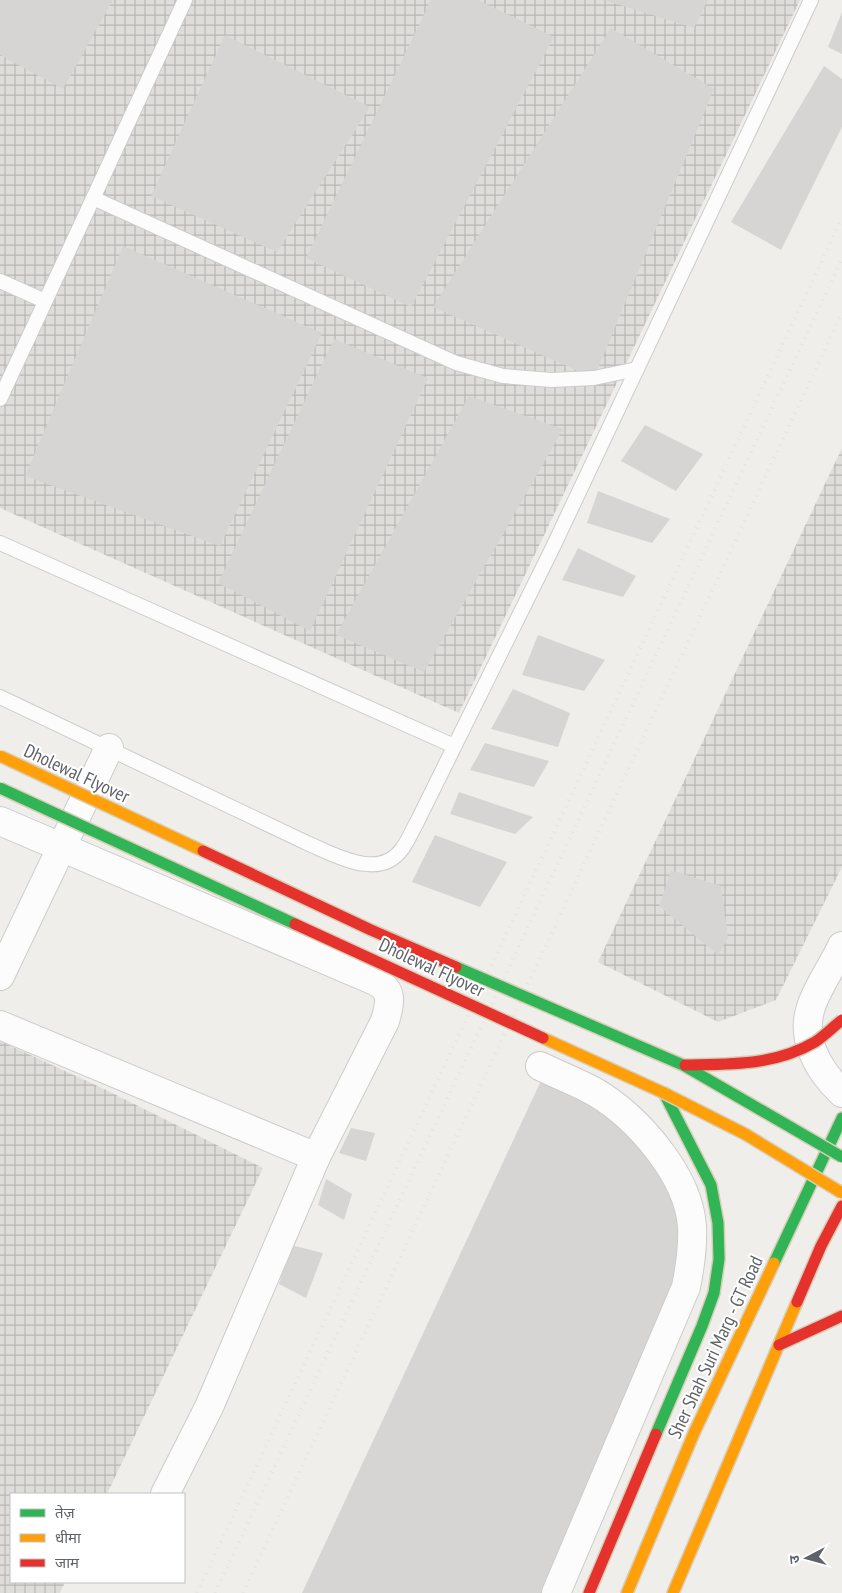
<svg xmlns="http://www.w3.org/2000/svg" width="842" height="1593" font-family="'PT Sans Narrow','Noto Sans Devanagari',sans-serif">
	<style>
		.industrial { fill: url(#industrial-grid) }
		.building { fill: #d6d5d3 }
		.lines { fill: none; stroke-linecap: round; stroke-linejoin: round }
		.lane-casing { stroke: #cbcccc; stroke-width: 16 }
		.street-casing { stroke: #cbcccc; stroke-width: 30 }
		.fast-casing { stroke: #d7ceb8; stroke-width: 14 }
		.slow-casing { stroke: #d7ceb8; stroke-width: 14 }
		.jam-casing { stroke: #d7ceb8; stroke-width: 14 }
		.lane { stroke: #fdfcfc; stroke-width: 14 }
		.street { stroke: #fdfcfc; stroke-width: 28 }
		.fast { stroke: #30b455; stroke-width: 11 }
		.slow { stroke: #ff9f0a; stroke-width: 11 }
		.jam { stroke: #e5322d; stroke-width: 11 }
		.rail { stroke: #e4e4e4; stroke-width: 4; stroke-dasharray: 1 6; stroke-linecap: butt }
		.fast-bridge-casing { stroke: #d7ceb8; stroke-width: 14; stroke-linecap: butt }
		.slow-bridge-casing { stroke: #d7ceb8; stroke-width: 14; stroke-linecap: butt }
		.jam-bridge-casing { stroke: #d7ceb8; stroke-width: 14; stroke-linecap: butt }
		.fast-bridge { stroke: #30b455; stroke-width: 11 }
		.slow-bridge { stroke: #ff9f0a; stroke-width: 11 }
		.jam-bridge { stroke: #e5322d; stroke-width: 11 }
		.labels { text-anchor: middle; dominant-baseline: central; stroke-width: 4; stroke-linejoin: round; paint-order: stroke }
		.street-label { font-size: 19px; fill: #5f6368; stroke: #fff }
	</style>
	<defs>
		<pattern id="industrial-grid" width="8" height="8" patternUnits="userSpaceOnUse" patternTransform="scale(1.25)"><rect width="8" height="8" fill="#dfddda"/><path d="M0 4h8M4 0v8" fill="none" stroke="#b8b7b5"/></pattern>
	</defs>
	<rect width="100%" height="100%" fill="#efeeea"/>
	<g class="industrial">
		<path d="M0,0H800L459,713L0,508Z"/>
		<path d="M842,448V867L776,1000L718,1022L598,962Z"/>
		<path d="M0,1041L102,1088L263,1168L107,1494H11V1582H65L60,1593H0Z"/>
	</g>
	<g class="building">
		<path d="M0,0H113L63,89L0,55Z"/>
		<path d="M431,0H478L554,37L411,307L306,258Z"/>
		<path d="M604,0H708L694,28Z"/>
		<path d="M842,12V54L828,47Z"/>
		<path d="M611,28L714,89L594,378L433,307Z"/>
		<path d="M225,35L370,107L277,252L151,196Z"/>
		<path d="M824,66L842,79V127L781,250L731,222Z"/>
		<path d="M123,246L322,333L220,546L25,476Z"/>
		<path d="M334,339L428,378L310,631L218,583Z"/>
		<path d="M469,396L563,429L424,672L336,635Z"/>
		<path d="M645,425L703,454L676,491L621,461Z"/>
		<path d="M598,491L670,519L652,543L587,523Z"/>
		<path d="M578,548L636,576L623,597L562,580Z"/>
		<path d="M538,635L605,660L584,691L522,675Z"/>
		<path d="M513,689L570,713L558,747L491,729Z"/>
		<path d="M485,743L549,761L534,787L470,770Z"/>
		<path d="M459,792L533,817L515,834L450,814Z"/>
		<path d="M435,835L507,862L480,907L412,882Z"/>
		<path d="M671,870L721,886L728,938L718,955L659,906Z"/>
		<path d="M546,1070L656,1136L693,1238L541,1593H302Z"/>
		<path d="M351,1128L375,1133L366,1161L339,1153Z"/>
		<path d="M326,1179L352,1194L344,1220L318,1205Z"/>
		<path d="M291,1245L323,1253L306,1298L279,1284Z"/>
	</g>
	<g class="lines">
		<defs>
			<g id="lane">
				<path d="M93,198L456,363L503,376L551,380L594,378L637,369"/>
				<path d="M0,281L45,301"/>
				<path d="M0,399L185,0"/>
				<path d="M0,543L454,746"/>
				<path d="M0,697L307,843C335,855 379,881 402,849C408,841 412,831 417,822L553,547L811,0"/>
			</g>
			<g id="street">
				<path d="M0,821L375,981C394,990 390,1004 385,1021L316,1157L0,1025"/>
				<path d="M842,946C833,965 819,985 812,1004C799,1038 818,1070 842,1093"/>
				<path d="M0,976L109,748"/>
				<path d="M540,1066C558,1075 577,1082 595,1092C637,1117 689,1175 692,1227C693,1247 690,1267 686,1287L556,1593"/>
				<path d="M165,1494L209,1407L316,1157"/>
			</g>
			<g id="fast">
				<path d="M774,1263L842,1118"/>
				<path d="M656,1434L702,1326L714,1293L719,1259L718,1223L711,1185L664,1093"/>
			</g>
			<g id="slow">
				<path d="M627,1593L694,1433L774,1263"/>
				<path d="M673,1593L797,1302"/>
			</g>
			<g id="jam">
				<path d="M797,1302L821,1246L842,1206"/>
				<path d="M779,1345L842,1316"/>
				<path d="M589,1593L656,1434"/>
			</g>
		</defs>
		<use href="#lane" class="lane-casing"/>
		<use href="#street" class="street-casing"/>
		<use href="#fast" class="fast-casing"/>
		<use href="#slow" class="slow-casing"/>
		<use href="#jam" class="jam-casing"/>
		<use href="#lane" class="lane"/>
		<use href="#street" class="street"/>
		<use href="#fast" class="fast"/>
		<use href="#slow" class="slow"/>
		<use href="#jam" class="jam"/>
		<g class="rail">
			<path d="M197,1593L842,218"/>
			<path d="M215,1593L842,259"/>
			<path d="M243,1593L842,313"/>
		</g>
		<defs>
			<g id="fast-bridge">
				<path d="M0,788L295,924"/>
				<path d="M456,967L683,1065L842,1157"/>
			</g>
			<g id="slow-bridge">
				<path d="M0,756L203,851"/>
				<path d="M543,1038L664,1093L745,1134L842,1193"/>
			</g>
			<g id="jam-bridge">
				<path d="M203,851L371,930L456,967"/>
				<path d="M295,924L543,1038"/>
				<path d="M685,1065C730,1064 774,1066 815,1042C824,1036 833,1027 842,1020"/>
			</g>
		</defs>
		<use href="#fast-bridge" class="fast-bridge-casing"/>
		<use href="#slow-bridge" class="slow-bridge-casing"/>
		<use href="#jam-bridge" class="jam-bridge-casing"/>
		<use href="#fast-bridge" class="fast-bridge"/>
		<use href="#slow-bridge" class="slow-bridge"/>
		<use href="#jam-bridge" class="jam-bridge"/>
	</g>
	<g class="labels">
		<g class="street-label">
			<text transform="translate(77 773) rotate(25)">Dholewal Flyover</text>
			<text transform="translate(432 967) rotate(25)">Dholewal Flyover</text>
			<text transform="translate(715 1347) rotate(-65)">Sher Shah Suri Marg - GT Road</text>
		</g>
	</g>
	<rect x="10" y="1493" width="175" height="90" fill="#ffffff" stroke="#bfc1c3"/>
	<rect x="20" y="1509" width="25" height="8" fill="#30b455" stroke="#bfc1c3"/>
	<text x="55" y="1518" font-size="15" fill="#5f6368">तेज़</text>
	<rect x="20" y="1534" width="25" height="8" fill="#ff9f0a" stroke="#bfc1c3"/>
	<text x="55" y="1543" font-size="15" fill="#5f6368">धीमा</text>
	<rect x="20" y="1559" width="25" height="8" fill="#e5322d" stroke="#bfc1c3"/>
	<text x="55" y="1568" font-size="15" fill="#5f6368">जाम</text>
	<g transform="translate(807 1558) rotate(264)" stroke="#ffffff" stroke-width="4" paint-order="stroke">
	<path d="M0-4L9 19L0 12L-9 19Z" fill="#5f6368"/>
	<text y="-8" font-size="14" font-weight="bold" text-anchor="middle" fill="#5f6368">उ</text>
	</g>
</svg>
